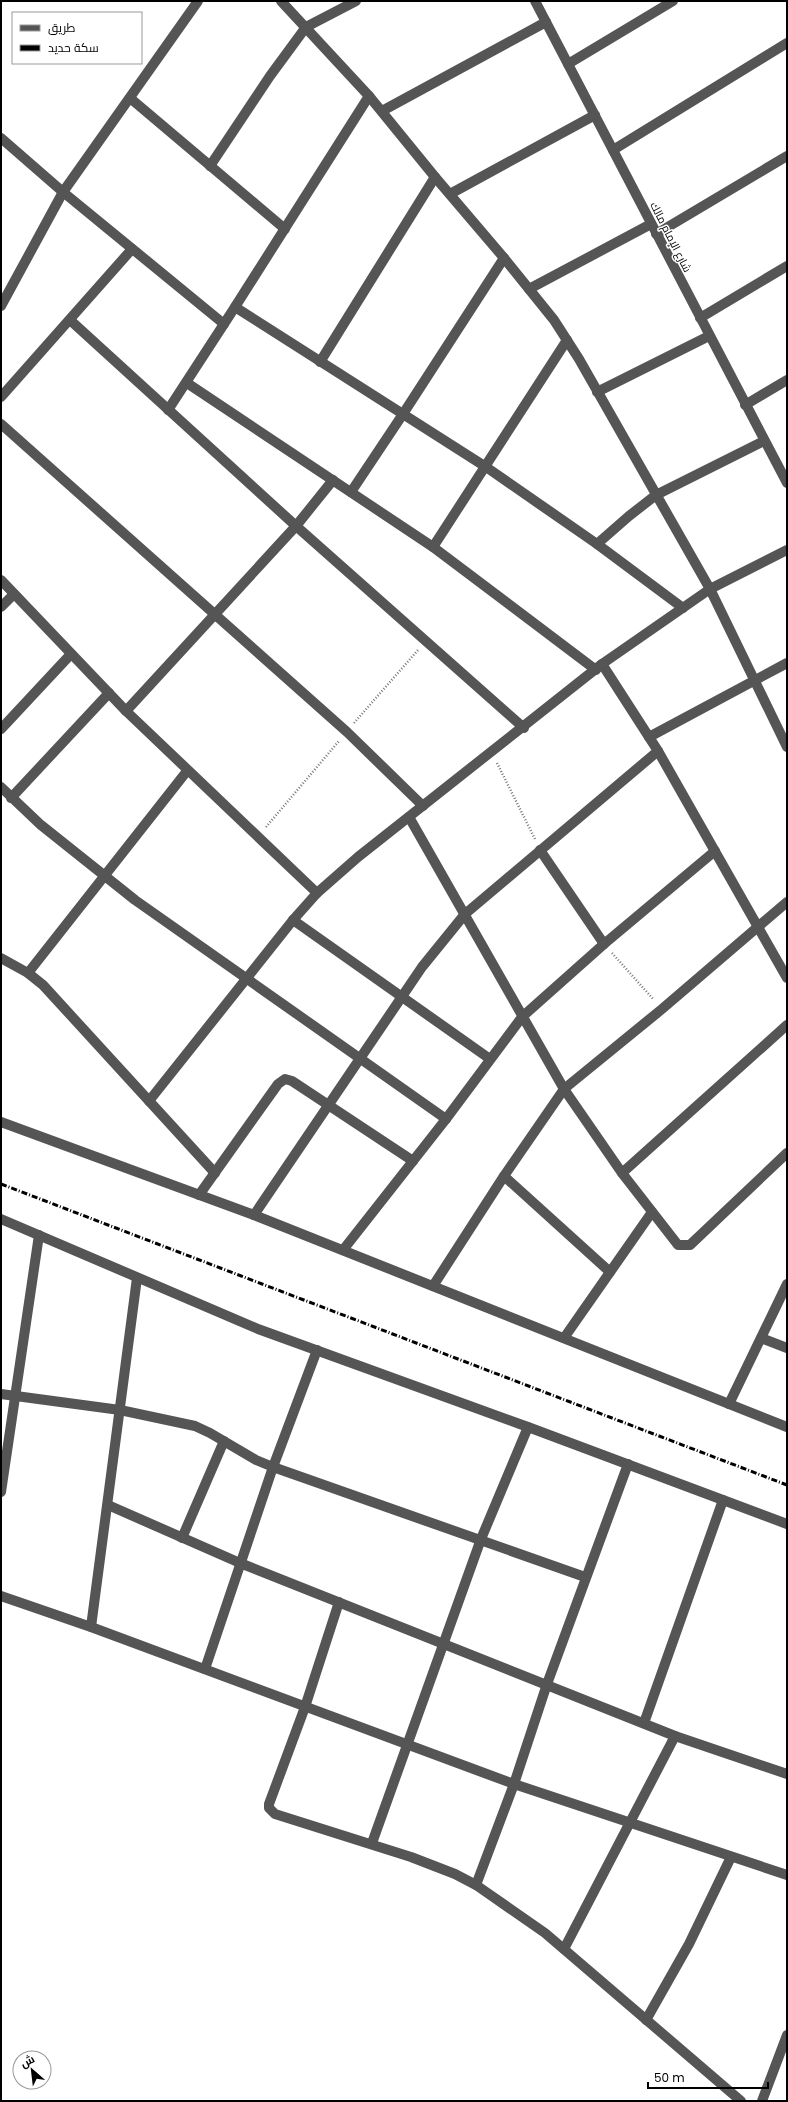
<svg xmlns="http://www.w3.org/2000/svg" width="788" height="2102" font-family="Poppins,Cairo,sans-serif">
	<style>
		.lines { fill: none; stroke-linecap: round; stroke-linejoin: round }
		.path { stroke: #777; stroke-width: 2.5; stroke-dasharray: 1 2; stroke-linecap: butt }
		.minor { stroke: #555; stroke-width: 10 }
		.rail { stroke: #000; stroke-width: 3; stroke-dasharray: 6 2 1 2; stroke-linecap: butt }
		.labels { text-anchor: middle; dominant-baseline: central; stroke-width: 3; stroke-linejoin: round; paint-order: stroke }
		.street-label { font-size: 11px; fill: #000; stroke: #fff }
	</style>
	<rect width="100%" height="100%" fill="#fff"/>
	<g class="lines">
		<g class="path">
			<path d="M354,723L418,650"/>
			<path d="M497,763L535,839"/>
			<path d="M266,827L339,741"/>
			<path d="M612,953L654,1000"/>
		</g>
		<g class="minor">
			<path d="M281,1L369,96L435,177L504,258L554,320L579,359L710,589L787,747"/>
			<path d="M535,1L787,483"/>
			<path d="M568,64L673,1"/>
			<path d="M369,96L235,307L486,467L597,544L683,608"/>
			<path d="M130,98L285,229"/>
			<path d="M382,111L546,22"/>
			<path d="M1,138L63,192L224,324"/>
			<path d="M613,150L787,43"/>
			<path d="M210,166L270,76L306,27L356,1"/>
			<path d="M450,194L595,115"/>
			<path d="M656,234L787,156"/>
			<path d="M529,289L651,224"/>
			<path d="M1,306L63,192L198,1"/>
			<path d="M700,318L787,266"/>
			<path d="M70,320L296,526L524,728"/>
			<path d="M320,362L435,177"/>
			<path d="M187,383L433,547L596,670"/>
			<path d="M597,392L709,336"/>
			<path d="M1,397L132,249"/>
			<path d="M745,405L787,380"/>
			<path d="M168,410L235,307"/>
			<path d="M1,424L347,732L423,806"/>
			<path d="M351,492L403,414L504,258"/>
			<path d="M597,544L629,516L656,495L764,441"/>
			<path d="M433,547L567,340"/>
			<path d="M1,580L126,711L317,893"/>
			<path d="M1,607L14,594"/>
			<path d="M602,664L658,751L787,978"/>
			<path d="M126,711L296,526L333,480"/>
			<path d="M1,729L71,654"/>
			<path d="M649,737L787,663"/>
			<path d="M1,787L41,825L135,900L446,1119"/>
			<path d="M11,798L109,693"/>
			<path d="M409,817L564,1089L622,1173L678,1245H690L787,1153"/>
			<path d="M540,850L604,944"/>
			<path d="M293,920L490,1059"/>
			<path d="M1,958L28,973L43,985L215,1173"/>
			<path d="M28,973L187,771"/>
			<path d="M149,1101L293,920L317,893L358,857L602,664L710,589L787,550"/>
			<path d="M1,1122L254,1215L787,1427"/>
			<path d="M622,1173L787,1025"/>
			<path d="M504,1176L610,1272"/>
			<path d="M199,1195L278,1084L285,1079L292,1081L413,1161"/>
			<path d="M254,1215L422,967L465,914L658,751"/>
			<path d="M1,1219L258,1329L528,1427L787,1524"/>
			<path d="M343,1250L446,1119L522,1017L604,944L715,851"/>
			<path d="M433,1286L504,1176L564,1089L662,1009L787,902"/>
			<path d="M564,1338L652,1212"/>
			<path d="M761,1338L787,1348"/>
			<path d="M1,1394L120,1410L195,1426L210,1433L256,1460L273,1467L585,1577"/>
			<path d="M729,1404L787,1284"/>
			<path d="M1,1492L39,1235"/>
			<path d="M108,1505L240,1563L675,1736L787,1774"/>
			<path d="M182,1538L224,1441"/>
			<path d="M1,1596L91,1627L514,1784L787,1875"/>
			<path d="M339,1602L305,1707L269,1804V1808L275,1814L411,1857L455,1874L476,1885L545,1933L741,2101"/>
			<path d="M91,1627L137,1278"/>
			<path d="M205,1669L273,1467L317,1350"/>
			<path d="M644,1723L723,1500"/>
			<path d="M372,1843L481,1539L528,1427"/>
			<path d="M476,1885L514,1784L547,1684L628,1464"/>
			<path d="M564,1949L675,1736"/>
			<path d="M646,2020L689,1944L731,1857"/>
			<path d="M762,2101L787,2035"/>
		</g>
		<path class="rail" d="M1,1184L787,1485"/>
	</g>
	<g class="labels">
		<g class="street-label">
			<text transform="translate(671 237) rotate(63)">شارع الإمام مالك</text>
		</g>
	</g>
	<rect width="788" height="2102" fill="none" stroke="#000000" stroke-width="4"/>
	<rect x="12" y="12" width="130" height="52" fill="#ffffff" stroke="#999999"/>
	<rect x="20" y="25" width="20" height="6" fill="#555555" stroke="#999999"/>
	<text x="48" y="32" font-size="12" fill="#000000">طريق</text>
	<rect x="20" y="45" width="20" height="6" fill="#000000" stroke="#999999"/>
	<text x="48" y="52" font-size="12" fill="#000000">سكة حديد</text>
	<g transform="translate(32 2070) rotate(332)"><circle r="19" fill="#ffffff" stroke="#999999"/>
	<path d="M0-3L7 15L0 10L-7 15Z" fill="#000000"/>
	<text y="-6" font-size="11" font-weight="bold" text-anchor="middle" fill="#000000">ش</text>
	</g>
	<path d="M648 2082v6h120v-6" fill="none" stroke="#000000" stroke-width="2"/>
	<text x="654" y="2082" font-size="12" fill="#000000" stroke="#ffffff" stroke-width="3" paint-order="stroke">50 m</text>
</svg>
